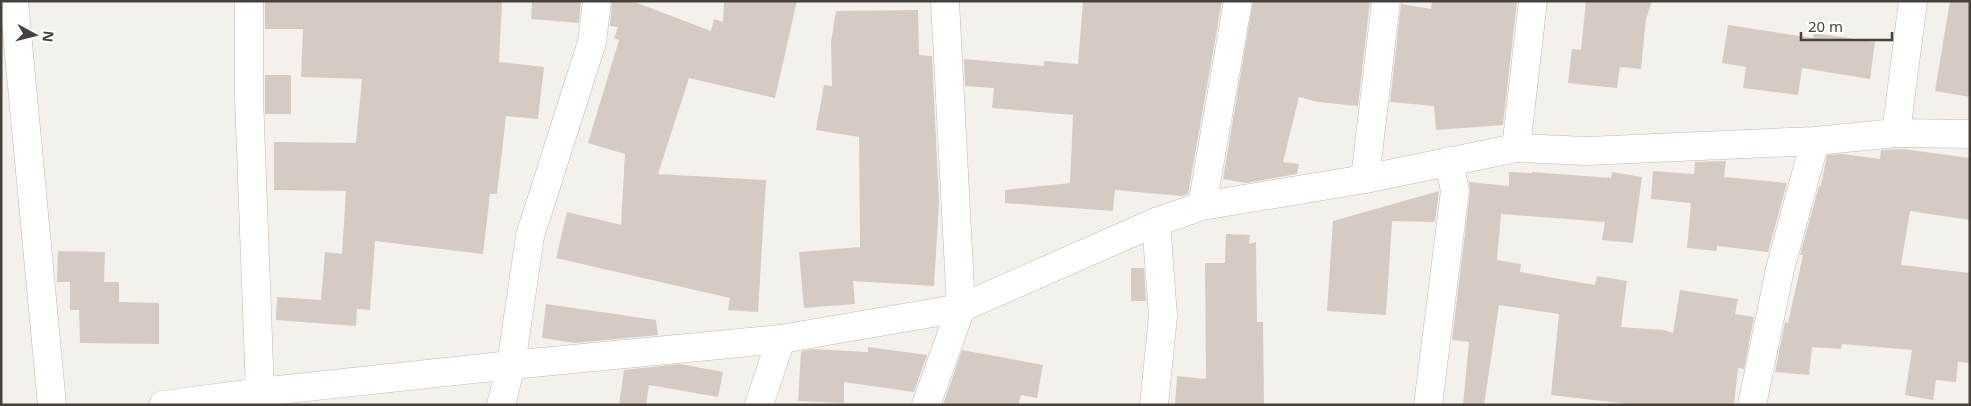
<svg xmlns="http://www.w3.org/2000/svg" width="1971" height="406" font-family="'Noto Sans',sans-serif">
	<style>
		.building { fill: #d5cbc3 }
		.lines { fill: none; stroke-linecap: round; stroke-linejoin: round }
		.minor-casing { stroke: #bfb7b0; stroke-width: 29 }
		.tertiary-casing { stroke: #bfb7b0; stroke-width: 29 }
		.minor { stroke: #fff; stroke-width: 28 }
		.tertiary { stroke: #fff; stroke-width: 28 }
	</style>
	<rect width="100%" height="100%" fill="#f4f1ed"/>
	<g class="building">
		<path d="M265,1H502L499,62L544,67L538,119L506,116L497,194H490L483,254L375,241L370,310L357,309L356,326L276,320L277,297L321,300L325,252L342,254L346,191L274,190V142L356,143L362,79L301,77L303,29H265Z"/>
		<path d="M532,1H581L579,23L531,19Z"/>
		<path d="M612,1H632L711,31L714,19L723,22L724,1H797L775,98L689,78L658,174L766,180L758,312L728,310L730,298L556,258L567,212L621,225L625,154L588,143L619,40L614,38L618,27L610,26Z"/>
		<path d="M1083,1H1222L1188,194L1182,196L1115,190L1113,211L1005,203V190L1070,183L1073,115L992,108L994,88L965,86L964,59L1044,66V61L1078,64Z"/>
		<path d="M1253,1H1370L1358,106L1318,102L1299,97L1283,162L1299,164L1297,174L1246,183L1223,179Z"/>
		<path d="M1432,1H1517L1503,125L1436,130L1434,106L1390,102L1401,4L1431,9Z"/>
		<path d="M1586,1H1652L1646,19L1641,69L1620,67L1617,88L1568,83L1572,49L1581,50Z"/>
		<path d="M1950,1H1970V97L1935,91Z"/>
		<path d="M918,10L919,55L932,56L939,203L934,286L853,281L855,304L804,308L799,252L860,247L859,137L816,130L824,85L832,86L831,42L836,11Z"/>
		<path d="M1728,25L1813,38L1814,33L1875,42L1870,79L1802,68L1798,95L1743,88L1746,67L1722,63Z"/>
		<rect x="265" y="75" width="26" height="39"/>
		<path d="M1903,149L1970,158V220L1910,211L1901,265L1970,273V363L1958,362L1956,382L1936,380L1933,400L1905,395L1912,350L1842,344L1841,349L1812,347L1809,375L1775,372L1785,322L1788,323L1803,255H1800L1819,186H1821L1827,155L1843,154L1880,159L1881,150Z"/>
		<path d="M1726,161L1724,177L1787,183L1768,252L1717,246V251L1687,248L1691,203L1651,199L1653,171L1694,174L1695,162Z"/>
		<path d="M1509,172L1532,173V172L1611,178L1612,172L1642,177L1633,243L1602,240L1605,222L1501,214L1497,260L1521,264L1520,272L1595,285L1597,276L1627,281L1621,327L1664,330L1673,333L1680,290L1738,299L1735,314L1754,317L1744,369L1738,368L1734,405H1637L1551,395L1559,314L1499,305L1484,405H1463L1469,342L1452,340L1470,193L1469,182L1509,186Z"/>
		<path d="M1439,191L1435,222L1392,221L1386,315L1327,311L1333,221Z"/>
		<path d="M1226,234L1250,235L1249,244L1256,242L1257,322H1263L1264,405H1175L1177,376L1206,379L1205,263H1225Z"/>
		<path d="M58,251L105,252L104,282H119V302L159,303V344L80,343L79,310H70V282H57Z"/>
		<path d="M1131,268H1144L1146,301H1131Z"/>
		<path d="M546,304L656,320L658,335L575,343L542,338Z"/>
		<path d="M868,347L927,355L914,392L844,382V403L798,401L801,351L813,349L868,352Z"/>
		<path d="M962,350L1043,365L1037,398L1021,395L1018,405H943Z"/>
		<path d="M680,364L723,372L718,397L649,385L646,405H619L624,370Z"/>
	</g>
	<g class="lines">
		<defs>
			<g id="minor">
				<path d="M249,1V97L260,392"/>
				<path d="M1896,133L1913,1"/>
				<path d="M1516,148L1533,1"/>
				<path d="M1365,179L1386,1"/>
				<path d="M1202,206L1238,1"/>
				<path d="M163,405L260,392L511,365L781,339L961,308L1156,222"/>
				<path d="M501,405L511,365L530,236L592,42L597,1"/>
				<path d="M759,405L781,339"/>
				<path d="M926,405L961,308L945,1"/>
				<path d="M1154,405L1163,316L1156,222L1202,206L1365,179L1516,148L1587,151L1815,141L1896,133L1970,134"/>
				<path d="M1428,405L1455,191L1449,161"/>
				<path d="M1752,405L1780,269L1815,141"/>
			</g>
			<path id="tertiary" d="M14,1L52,405"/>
		</defs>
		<use href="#minor" class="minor-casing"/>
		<use href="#tertiary" class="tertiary-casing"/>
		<use href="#minor" class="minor"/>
		<use href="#tertiary" class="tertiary"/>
	</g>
	<rect width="1971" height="406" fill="none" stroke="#48413b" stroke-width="5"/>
	<g transform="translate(35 35) rotate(97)" stroke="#ffffff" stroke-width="4" paint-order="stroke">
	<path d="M0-4L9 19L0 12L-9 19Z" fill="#48413b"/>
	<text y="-8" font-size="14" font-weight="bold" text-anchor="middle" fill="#48413b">N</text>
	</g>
	<path d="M1801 32v8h91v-8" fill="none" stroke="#48413b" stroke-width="2.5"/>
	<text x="1808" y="32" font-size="15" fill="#48413b" stroke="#ffffff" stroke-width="4" paint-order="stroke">20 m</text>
</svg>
